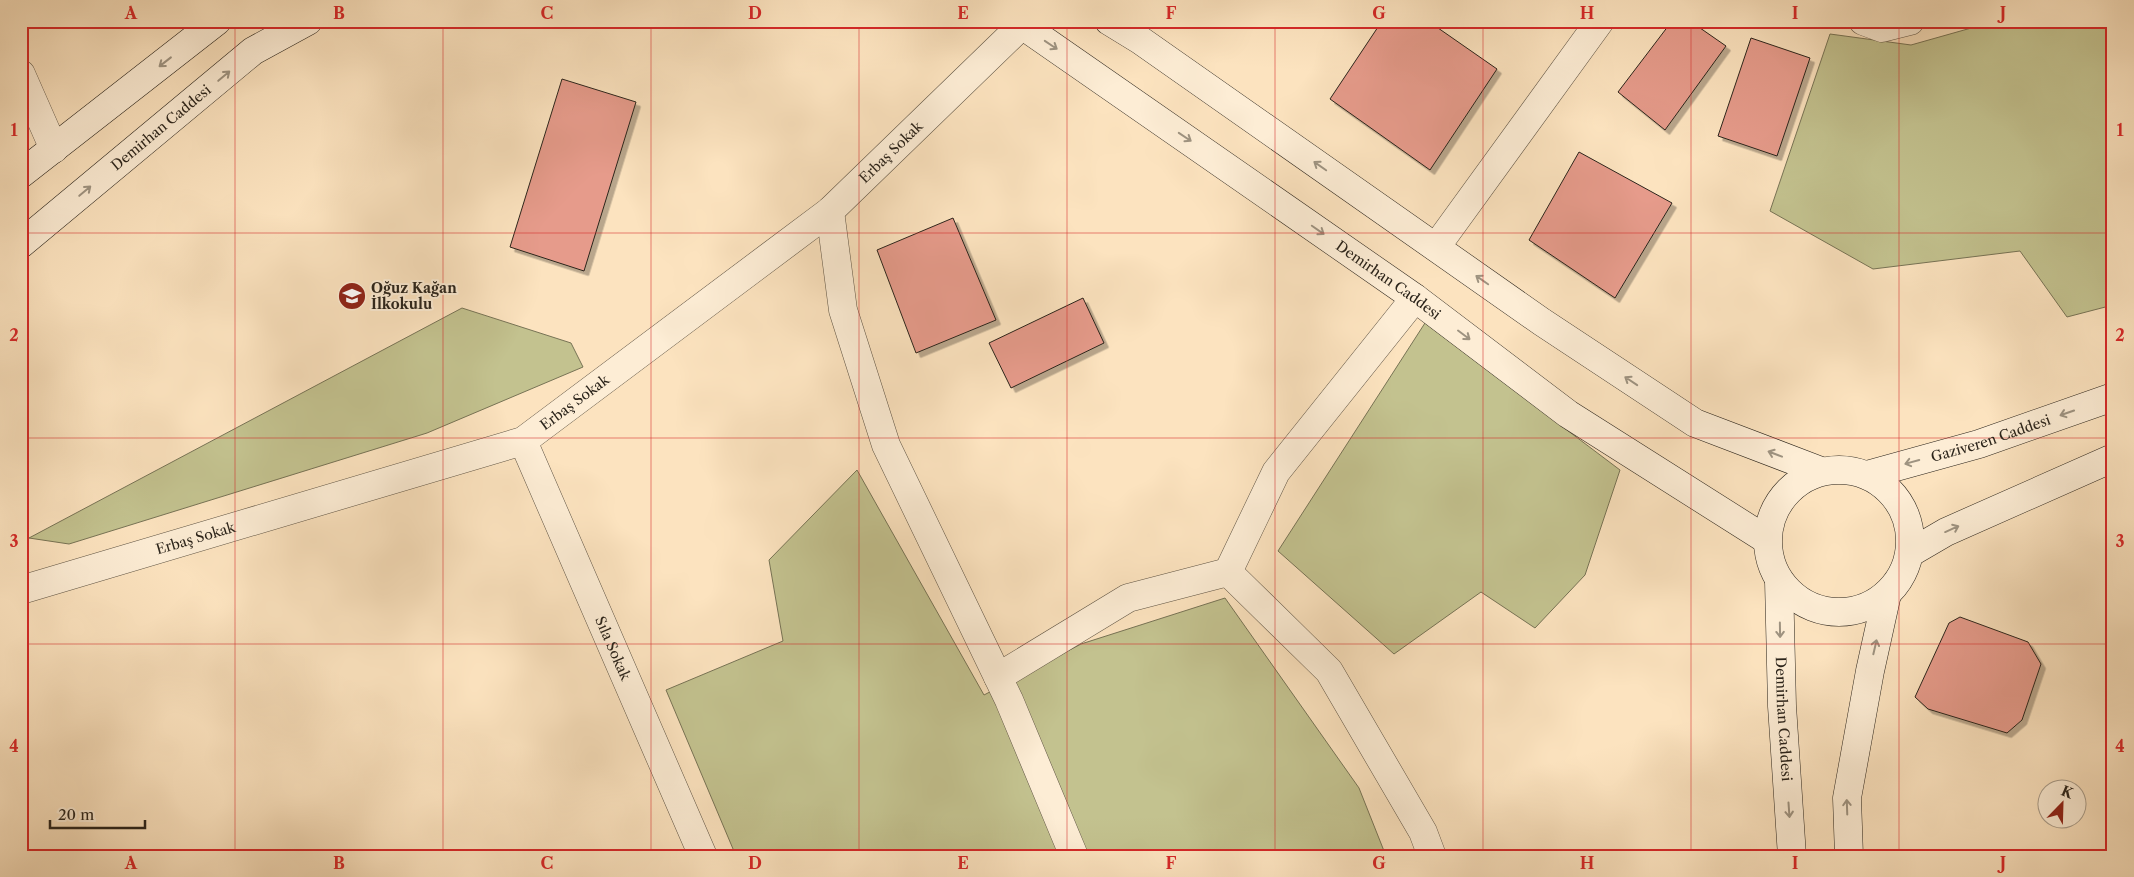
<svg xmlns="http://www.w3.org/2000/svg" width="2134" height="877" font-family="'Libre Caslon Text',serif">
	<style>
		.green { fill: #c3c28f; stroke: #777355 }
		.building { fill: #e69b8b; stroke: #2b241b; filter: url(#shadow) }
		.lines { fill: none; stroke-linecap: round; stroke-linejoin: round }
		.street-casing { stroke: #5f5444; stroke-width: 29 }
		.secondary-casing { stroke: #2b241b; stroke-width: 29 }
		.street { stroke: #fdedd5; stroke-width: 28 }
		.secondary { stroke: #fdedd5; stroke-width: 28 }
		.oneway { stroke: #9e9381 }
		.grid { fill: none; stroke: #d62828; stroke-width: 1; stroke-opacity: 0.55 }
		.labels { text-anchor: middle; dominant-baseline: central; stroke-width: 4; stroke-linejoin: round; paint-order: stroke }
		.street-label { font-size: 14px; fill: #2b241b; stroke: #fdedd5 }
		.poi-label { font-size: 14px; font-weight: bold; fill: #2b241b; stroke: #fdedd5; text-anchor: start }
		.neatline { fill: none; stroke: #d62828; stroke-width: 2 }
		.grid-label { font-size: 16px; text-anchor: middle; font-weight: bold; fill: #d62828 }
	</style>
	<defs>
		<filter id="shadow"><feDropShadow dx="4.5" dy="4.5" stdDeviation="0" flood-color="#0004"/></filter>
	</defs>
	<rect width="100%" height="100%" fill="#fce3bf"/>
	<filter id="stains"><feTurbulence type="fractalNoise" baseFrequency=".004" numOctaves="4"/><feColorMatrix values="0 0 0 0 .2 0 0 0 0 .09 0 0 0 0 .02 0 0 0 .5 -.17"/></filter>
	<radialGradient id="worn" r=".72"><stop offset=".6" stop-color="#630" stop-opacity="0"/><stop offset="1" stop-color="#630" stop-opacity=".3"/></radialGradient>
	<g class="green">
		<path d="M1996,21H2113V305L2067,317L2020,251L1873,269L1770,211L1830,34L1911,45Z"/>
		<path d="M462,308L571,343L583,367L427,433L69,544L29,538Z"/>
		<path d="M1425,323L1620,470L1585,575L1535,628L1481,592L1394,654L1278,551Z"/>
		<path d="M857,470L984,695L1081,644L1225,598L1359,788L1386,856H736L666,690L783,641L769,560Z"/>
	</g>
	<g class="building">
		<path d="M1382,21H1428L1497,69L1430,170L1330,99Z"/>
		<path d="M1672,21H1690L1726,46L1665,130L1618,92Z"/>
		<path d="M1751,38L1810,58L1777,156L1718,136Z"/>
		<path d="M562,79L636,102L584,271L510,247Z"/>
		<path d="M1579,152L1672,203L1615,298L1529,240Z"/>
		<path d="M953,218L996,320L916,353L877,250Z"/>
		<path d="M1083,298L1104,343L1011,388L989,343Z"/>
		<path d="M1960,617L2028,642L2041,664L2022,720L2007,733L1928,709L1915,697L1949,623Z"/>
	</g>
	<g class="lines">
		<defs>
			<g id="street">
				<path d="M1863,21L1882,28L1910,21"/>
				<path d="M21,74L54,149"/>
				<path d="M830,211L843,310L886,445L1009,700L1074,856"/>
				<path d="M1436,247L1600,21"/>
				<path d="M1415,298L1276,472L1228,572L1329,671L1423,832L1432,856"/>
				<path id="s1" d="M523,441L703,856"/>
				<path id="s2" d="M21,590L523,441L830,211L1022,25"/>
				<path d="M998,677L1128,598L1228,572"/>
			</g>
			<g id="secondary">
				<path id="s3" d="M1009,21L1022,25L1415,298L1568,414L1767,540"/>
				<path d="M1109,21L1140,40L1542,322L1695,423L1821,471"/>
				<path d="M21,174L217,21"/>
				<path id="s4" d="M21,244L253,51L308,21"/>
				<circle cx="1839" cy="541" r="71"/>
				<path id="s5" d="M1867,475L1979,444L2113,397"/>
				<path d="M1910,553L1946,532L2113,458"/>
				<path id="s6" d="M1779,581L1782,706L1792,856"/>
				<path d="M1849,856L1847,798L1870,671L1887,594"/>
			</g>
		</defs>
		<use href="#street" class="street-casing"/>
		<use href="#secondary" class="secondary-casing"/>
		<use href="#street" class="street"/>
		<use href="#secondary" class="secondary"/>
	</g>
	<defs><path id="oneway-shaft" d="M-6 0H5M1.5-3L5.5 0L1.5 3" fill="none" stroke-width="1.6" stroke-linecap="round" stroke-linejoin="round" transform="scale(1.25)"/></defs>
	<g class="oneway">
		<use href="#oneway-shaft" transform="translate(1051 45) rotate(34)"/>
		<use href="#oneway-shaft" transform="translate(165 62) rotate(142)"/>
		<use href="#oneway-shaft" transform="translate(224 76) rotate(-40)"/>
		<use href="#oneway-shaft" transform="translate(1185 137) rotate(34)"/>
		<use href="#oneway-shaft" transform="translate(1320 166) rotate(-145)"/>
		<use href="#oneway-shaft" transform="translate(85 191) rotate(-40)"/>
		<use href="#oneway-shaft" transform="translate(1318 230) rotate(35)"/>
		<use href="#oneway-shaft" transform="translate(1482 280) rotate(-145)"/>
		<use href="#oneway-shaft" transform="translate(1464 335) rotate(37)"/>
		<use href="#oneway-shaft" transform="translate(1631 381) rotate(-146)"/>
		<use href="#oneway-shaft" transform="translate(2067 413) rotate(161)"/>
		<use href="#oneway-shaft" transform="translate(1775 454) rotate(-159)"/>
		<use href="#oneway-shaft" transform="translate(1912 462) rotate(165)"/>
		<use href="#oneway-shaft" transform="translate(1952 529) rotate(-24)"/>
		<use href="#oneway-shaft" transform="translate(1780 630) rotate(89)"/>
		<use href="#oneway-shaft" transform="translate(1875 647) rotate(-77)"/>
		<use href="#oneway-shaft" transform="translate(1847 807) rotate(-92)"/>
		<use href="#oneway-shaft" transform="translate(1789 810) rotate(86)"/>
	</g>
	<path class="grid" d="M235,21V856M443,21V856M651,21V856M859,21V856M1067,21V856M1275,21V856M1483,21V856M1691,21V856M1899,21V856M21,233H2113M21,438H2113M21,644H2113"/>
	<defs>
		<symbol id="school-disc" viewBox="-11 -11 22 22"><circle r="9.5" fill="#8f2418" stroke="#fdedd5"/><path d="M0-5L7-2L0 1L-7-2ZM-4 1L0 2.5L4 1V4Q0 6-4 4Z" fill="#fff"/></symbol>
	</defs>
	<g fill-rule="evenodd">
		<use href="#school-disc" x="336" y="280" width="32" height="32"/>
	</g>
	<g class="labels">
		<g class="street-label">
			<text stroke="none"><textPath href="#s4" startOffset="182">Demirhan Caddesi</textPath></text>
			<text stroke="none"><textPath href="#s2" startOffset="992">Erbaş Sokak</textPath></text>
			<text stroke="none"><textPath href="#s3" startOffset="460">Demirhan Caddesi</textPath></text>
			<text stroke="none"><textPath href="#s2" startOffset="588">Erbaş Sokak</textPath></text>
			<text stroke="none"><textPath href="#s5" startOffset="129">Gaziveren Caddesi</textPath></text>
			<text stroke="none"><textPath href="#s2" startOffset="182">Erbaş Sokak</textPath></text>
			<text stroke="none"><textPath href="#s1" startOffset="226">Sıla Sokak</textPath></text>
			<text stroke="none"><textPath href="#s6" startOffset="138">Demirhan Caddesi</textPath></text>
		</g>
		<g class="poi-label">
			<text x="371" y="288">Oğuz Kağan<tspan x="371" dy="16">İlkokulu</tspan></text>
		</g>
	</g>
	<rect width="2134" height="877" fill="none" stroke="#fce3bf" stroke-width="55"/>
	<g transform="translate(2062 804) rotate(23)"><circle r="24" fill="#fdedd5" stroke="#a99d8b"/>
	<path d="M0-4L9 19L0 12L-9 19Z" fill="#8f2418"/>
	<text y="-8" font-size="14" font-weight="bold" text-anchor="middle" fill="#2b241b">K</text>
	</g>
	<path d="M50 820v8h95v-8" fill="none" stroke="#2b241b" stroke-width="2.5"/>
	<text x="58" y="820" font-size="15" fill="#2b241b" stroke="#fdedd5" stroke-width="4" paint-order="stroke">20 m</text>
	<rect x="28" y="28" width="2078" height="822" class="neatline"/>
	<g class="grid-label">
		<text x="131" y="19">A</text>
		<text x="339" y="19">B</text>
		<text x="547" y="19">C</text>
		<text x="755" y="19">D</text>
		<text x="963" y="19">E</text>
		<text x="1171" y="19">F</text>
		<text x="1379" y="19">G</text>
		<text x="1587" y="19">H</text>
		<text x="1795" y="19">I</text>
		<text x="2003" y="19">J</text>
		<text x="14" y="136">1</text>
		<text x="2120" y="136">1</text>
		<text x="14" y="341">2</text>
		<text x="2120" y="341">2</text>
		<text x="14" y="547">3</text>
		<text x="2120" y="547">3</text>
		<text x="14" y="752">4</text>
		<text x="2120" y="752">4</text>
		<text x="131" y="869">A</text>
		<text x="339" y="869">B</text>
		<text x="547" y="869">C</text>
		<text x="755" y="869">D</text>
		<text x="963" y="869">E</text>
		<text x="1171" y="869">F</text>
		<text x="1379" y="869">G</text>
		<text x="1587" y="869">H</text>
		<text x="1795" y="869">I</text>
		<text x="2003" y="869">J</text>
	</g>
	<rect width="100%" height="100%" filter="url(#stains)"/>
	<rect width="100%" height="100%" fill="url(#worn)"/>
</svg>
